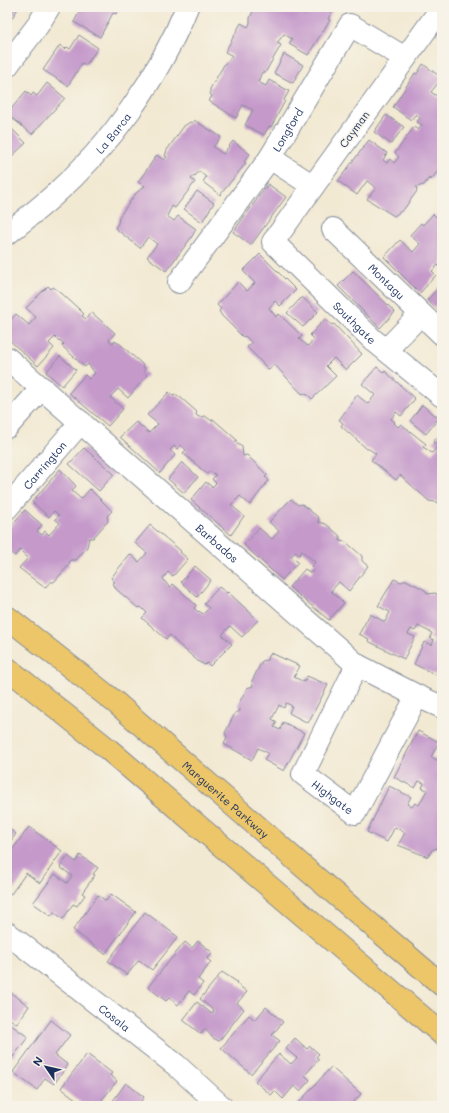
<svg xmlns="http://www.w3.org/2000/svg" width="449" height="1113" font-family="Mali,sans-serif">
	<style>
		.building { fill: #c59acb }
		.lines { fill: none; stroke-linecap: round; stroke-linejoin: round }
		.minor-casing { stroke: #868c98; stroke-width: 24 }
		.major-casing { stroke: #868c98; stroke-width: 24 }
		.minor { stroke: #fff; stroke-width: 22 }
		.major { stroke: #ecc669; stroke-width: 22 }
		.labels { text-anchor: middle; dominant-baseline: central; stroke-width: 3; stroke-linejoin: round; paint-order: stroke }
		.street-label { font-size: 11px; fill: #1b2f5e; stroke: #f7f3e8 }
	</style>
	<rect width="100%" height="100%" fill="#f7f3e8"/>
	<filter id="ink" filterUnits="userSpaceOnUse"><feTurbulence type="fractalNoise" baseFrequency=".025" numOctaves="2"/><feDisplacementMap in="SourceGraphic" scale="8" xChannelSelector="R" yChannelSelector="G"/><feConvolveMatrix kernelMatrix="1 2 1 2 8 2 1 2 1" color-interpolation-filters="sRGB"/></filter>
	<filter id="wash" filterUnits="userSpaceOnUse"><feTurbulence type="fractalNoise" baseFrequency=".012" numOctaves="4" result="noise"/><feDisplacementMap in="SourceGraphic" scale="16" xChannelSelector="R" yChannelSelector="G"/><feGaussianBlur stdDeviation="0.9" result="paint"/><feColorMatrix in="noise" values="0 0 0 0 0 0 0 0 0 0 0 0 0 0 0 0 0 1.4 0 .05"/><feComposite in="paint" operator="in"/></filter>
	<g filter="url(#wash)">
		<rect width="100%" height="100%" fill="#f2e9d2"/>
		<g id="blocks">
			<g class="building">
				<path d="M7,7H19L10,21L7,19Z"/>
				<path d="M82,7H121L116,14L113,13L100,37L74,22Z"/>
				<path d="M255,7H296L305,14L309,7H329L333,9L328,19L330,20L308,55L289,44L292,39L284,34L277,43L281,45L265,73L262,72L258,82L266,86L269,80L289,91L284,100L285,101L271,127L269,126L264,135L245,125L253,110L243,105L236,118L209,101L212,96L210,94V89L225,63L233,56L225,52L241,23L248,27L250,23V18Z"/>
				<path d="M79,35L98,48L86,65L82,63L68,86L43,70L60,45L65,49L67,47L70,49Z"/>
				<path d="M284,54L303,65L293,83L274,73Z"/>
				<path d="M423,64L442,78L431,92L441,99L442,97V165L431,180L429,178L424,185L416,187L417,191L404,209L394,216L367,199L376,188L367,181L357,195L338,181L369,140L387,153L383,160L387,163L390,159L394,163L399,157L395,153L414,127L418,130L422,125L417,122L420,118L416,114L411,120L393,107L415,73L417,74Z"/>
				<path d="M47,83L65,98L32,134L7,114L26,91L31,96L33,93L37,96Z"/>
				<path d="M386,115L404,127L391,144L374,132Z"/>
				<path d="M194,120L221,137L213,147L223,154L233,141L250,154L244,162L246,163L220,195L203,182L206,177L199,171L195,176L194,175L191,179L195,182L175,208L172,206L167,216L174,221L178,216L196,229L191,238L166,271L147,257L157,244L148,237L140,248L115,228L118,223L119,217L136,193L145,186L138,182L157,155L164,160L167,157L165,156L167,150L184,126L190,122L192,123Z"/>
				<path d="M10,127L26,143L10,158L7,156V130Z"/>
				<path d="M268,184L286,197L251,245L233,232Z"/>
				<path d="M197,191L214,203L202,222L184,209Z"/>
				<path d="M433,214L436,217L439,214L442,217V269L438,265L432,271L436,275L420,293L384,257L400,240L413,252L420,244L410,235L421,223L423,225Z"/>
				<path d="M260,254L296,290L280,306L275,301L269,308L276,317L279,314L302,336L299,339L308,346L314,339L310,335L325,319L332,325L334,324L362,354L346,370L334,358L326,366L336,376L312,399L308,395L301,393L274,364L269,370L247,347L252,343L245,336L243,337L222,316L219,311L221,309L217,305L238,282L247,291L255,283L243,271Z"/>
				<path d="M353,271L395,312L380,328L338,286Z"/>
				<path d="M442,284V314L427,300Z"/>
				<path d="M48,286L51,289L53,287L59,291L80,310L84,314L82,316L86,319L91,312L115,333L109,340L113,343L114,341L120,344L142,364L145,369L143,371L147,375L128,398L118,389L110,397L123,409L108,426L69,393L85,375L89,379L95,373L88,364L85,367L62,346L64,344L60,340L59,341L55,337L49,343L54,348L38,366L8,339L7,324L16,314L29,325L36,317L26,308Z"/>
				<path d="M302,297L318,312L303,327L287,313Z"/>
				<path d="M60,356L76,370L62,386L46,372Z"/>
				<path d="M377,367L384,373L385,371L415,399L401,416L396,412L391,419L395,422L394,423L398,427L401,424L426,444L423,447L432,453L438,446L433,442L442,431V503L440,505L436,502L429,501L400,475L396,480L371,460L376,454L369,449H367L341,426L343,423L339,420L357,395L368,404L375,395L362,384Z"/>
				<path d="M169,392L173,396L175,394L180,397L197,412L196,415L199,417L205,416L212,421L213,419L237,440L235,442L242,447L243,456L247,455L267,475L265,477L269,480L250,505L240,496L231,505L244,516L231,535L191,500L206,482L212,487L216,483L212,479L216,475L210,471L207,474L183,453L186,450L181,445L177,449L174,446L170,450L175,455L160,473L120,437L136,422L149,433L158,424L147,415Z"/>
				<path d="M422,405L439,418L426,434L410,421Z"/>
				<path d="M84,448L114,474L99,491L69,464Z"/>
				<path d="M182,462L198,477L184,493L168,479Z"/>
				<path d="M60,469L76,486L72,491L81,499L90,489L112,511L107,516L108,521L93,538H89L87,547L76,560H70L69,565L54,582H50L45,588L19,568L28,558L20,550L15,556L7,549V530L25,510L42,525L37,531L42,535L45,531L49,535L60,523L55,519L59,515L54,511L49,517L32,502Z"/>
				<path d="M291,499L298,505L302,504L319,518L318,522L326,524L340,536V541L346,542L362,556V561L368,566L349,591L339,582L331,591L344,603L329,620L289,587L305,569L311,573L314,569L311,566L315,562L302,551L299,555L295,552L291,557L298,562L282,580L244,545L259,528L272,539L279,531L269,522Z"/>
				<path d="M150,525L181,551L180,552L188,559L173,576L168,572L163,579L170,588L173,584L196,605L194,608L198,612L199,611L203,614L209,608L204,604L219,587L227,593L228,592L258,620L242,637L230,626L222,635L232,644L210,666L207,663L205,665L199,662L177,643L170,635L166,639L142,618L147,613L141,607L138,608L116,589L113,583L115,582L111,578L130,554L139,562L147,553L135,543Z"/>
				<path d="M195,566L211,580L197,597L181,582Z"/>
				<path d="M394,579L401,582L406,580L425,590L428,594L435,593L442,597V678L414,664L424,642L432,645L434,640L430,638L432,633L418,626L415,631L411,629L408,634L415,637L404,659L368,641L369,639L359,634L370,614L385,622L390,612L378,606Z"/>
				<path d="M271,653L300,666L294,677L304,682L307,676L328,685L308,723L289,713L292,706L286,703L284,708L279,705L272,719L277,722L274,727L280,730L283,722L304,733L284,771L264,760L268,753L258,748L252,760L224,744L227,737L225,733L235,713L240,711L239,703L247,688L253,686L252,681L262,661L267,660Z"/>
				<path d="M418,731L439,742L431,757L441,762L442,760V837L437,848L432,850L428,857L398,845L405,833L395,827L387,842L367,832L389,786L411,797L407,804L412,807L415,803L419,805L427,790L422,788L424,783L419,781L415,788L394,777Z"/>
				<path d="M7,827L16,834L7,846Z"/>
				<path d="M29,827L62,851L40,883L26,873L11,894L7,891V857Z"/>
				<path d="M80,855L98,868L93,874L95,875L82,893L85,895L77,906L73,904L63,919L54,912L51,916L33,903L55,874L67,883L72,876L60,867L68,856L76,862Z"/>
				<path d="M111,894L136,912L105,954L73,930L98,895L106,901Z"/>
				<path d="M145,912L178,937L152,970L139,960L127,975L108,961Z"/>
				<path d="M198,941L213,953L207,959L211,962L198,979L203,983L194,995L189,991L178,1005L169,998L166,1001L148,987L185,942L192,948Z"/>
				<path d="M222,972L237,982L236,983L247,992L237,1003L244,1009L219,1041L213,1038L205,1029L201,1034L183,1020L197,1002L212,1014L214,1011L200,999Z"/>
				<path d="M10,992L29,1006L17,1024L7,1017V997Z"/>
				<path d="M266,1007L283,1022L272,1035L280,1041L251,1074L221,1048L249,1015L255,1020Z"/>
				<path d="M51,1020L70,1035L55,1055L68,1065L54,1084L45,1078L37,1090L13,1072Z"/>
				<path d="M7,1022L28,1037L13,1057L7,1053Z"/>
				<path d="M295,1038L307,1049L310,1046L319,1054L316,1057L319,1059L305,1075L310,1080L300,1091L294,1086L283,1099L275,1091L271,1095L255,1081L279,1054L291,1064L297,1058L286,1049Z"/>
				<path d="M87,1054L112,1073L110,1075L117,1081L97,1106H85L61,1088Z"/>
				<path d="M331,1067L361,1094L350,1106H296Z"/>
				<path d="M126,1083L144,1097L141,1101L147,1106H109Z"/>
			</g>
		</g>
	</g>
	<g filter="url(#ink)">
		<use href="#blocks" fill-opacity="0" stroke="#868c98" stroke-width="1"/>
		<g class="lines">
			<defs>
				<g id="minor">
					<path id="s1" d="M435,17L273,242L372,339L442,396"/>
					<path d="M7,66L38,25L49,7"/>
					<path d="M270,158L313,186"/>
					<path id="s2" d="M333,229L442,334"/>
					<path id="s3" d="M7,234C22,222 37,210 52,197C110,146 158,79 187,7"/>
					<path id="s4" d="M179,282L270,158L350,25L405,58"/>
					<path d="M386,350L421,314"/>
					<path id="s5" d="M7,358L357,665L417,696L442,707"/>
					<path d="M7,427L42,388"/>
					<path id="s6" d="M7,508L81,422"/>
					<path id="s7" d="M357,665L303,774L355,813L417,696"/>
					<path id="s8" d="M7,933L176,1065L221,1106"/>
				</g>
				<g id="major">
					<path id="s9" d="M7,617L115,702L306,869L442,985"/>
					<path d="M7,668L108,749L442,1034"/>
				</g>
			</defs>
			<use href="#minor" class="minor-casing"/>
			<use href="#major" class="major-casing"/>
			<use href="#minor" class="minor"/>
			<use href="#major" class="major"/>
		</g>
	</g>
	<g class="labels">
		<g class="street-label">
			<text transform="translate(354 129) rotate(-54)">Cayman</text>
			<text stroke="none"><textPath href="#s4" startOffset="187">Longford</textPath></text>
			<text stroke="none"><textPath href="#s3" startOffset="147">La Barca</textPath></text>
			<text stroke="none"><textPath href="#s2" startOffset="75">Montagu</textPath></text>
			<text stroke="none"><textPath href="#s1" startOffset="392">Southgate</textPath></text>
			<text stroke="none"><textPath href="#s6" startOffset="57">Carrington</textPath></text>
			<text stroke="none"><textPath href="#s5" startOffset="280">Barbados</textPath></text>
			<text stroke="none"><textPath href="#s7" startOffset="159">Highgate</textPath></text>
			<text stroke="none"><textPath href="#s9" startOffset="285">Marguerite Parkway</textPath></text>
			<text stroke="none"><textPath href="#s8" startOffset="137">Cosala</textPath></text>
		</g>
	</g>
	<rect width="449" height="1113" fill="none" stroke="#f7f3e8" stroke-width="24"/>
	<g transform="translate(46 1067) rotate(304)" stroke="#f7f3e8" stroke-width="3" paint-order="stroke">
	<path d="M0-3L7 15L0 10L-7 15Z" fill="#1b2f5e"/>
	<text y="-6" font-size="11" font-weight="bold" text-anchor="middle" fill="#1b2f5e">N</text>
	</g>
</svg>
